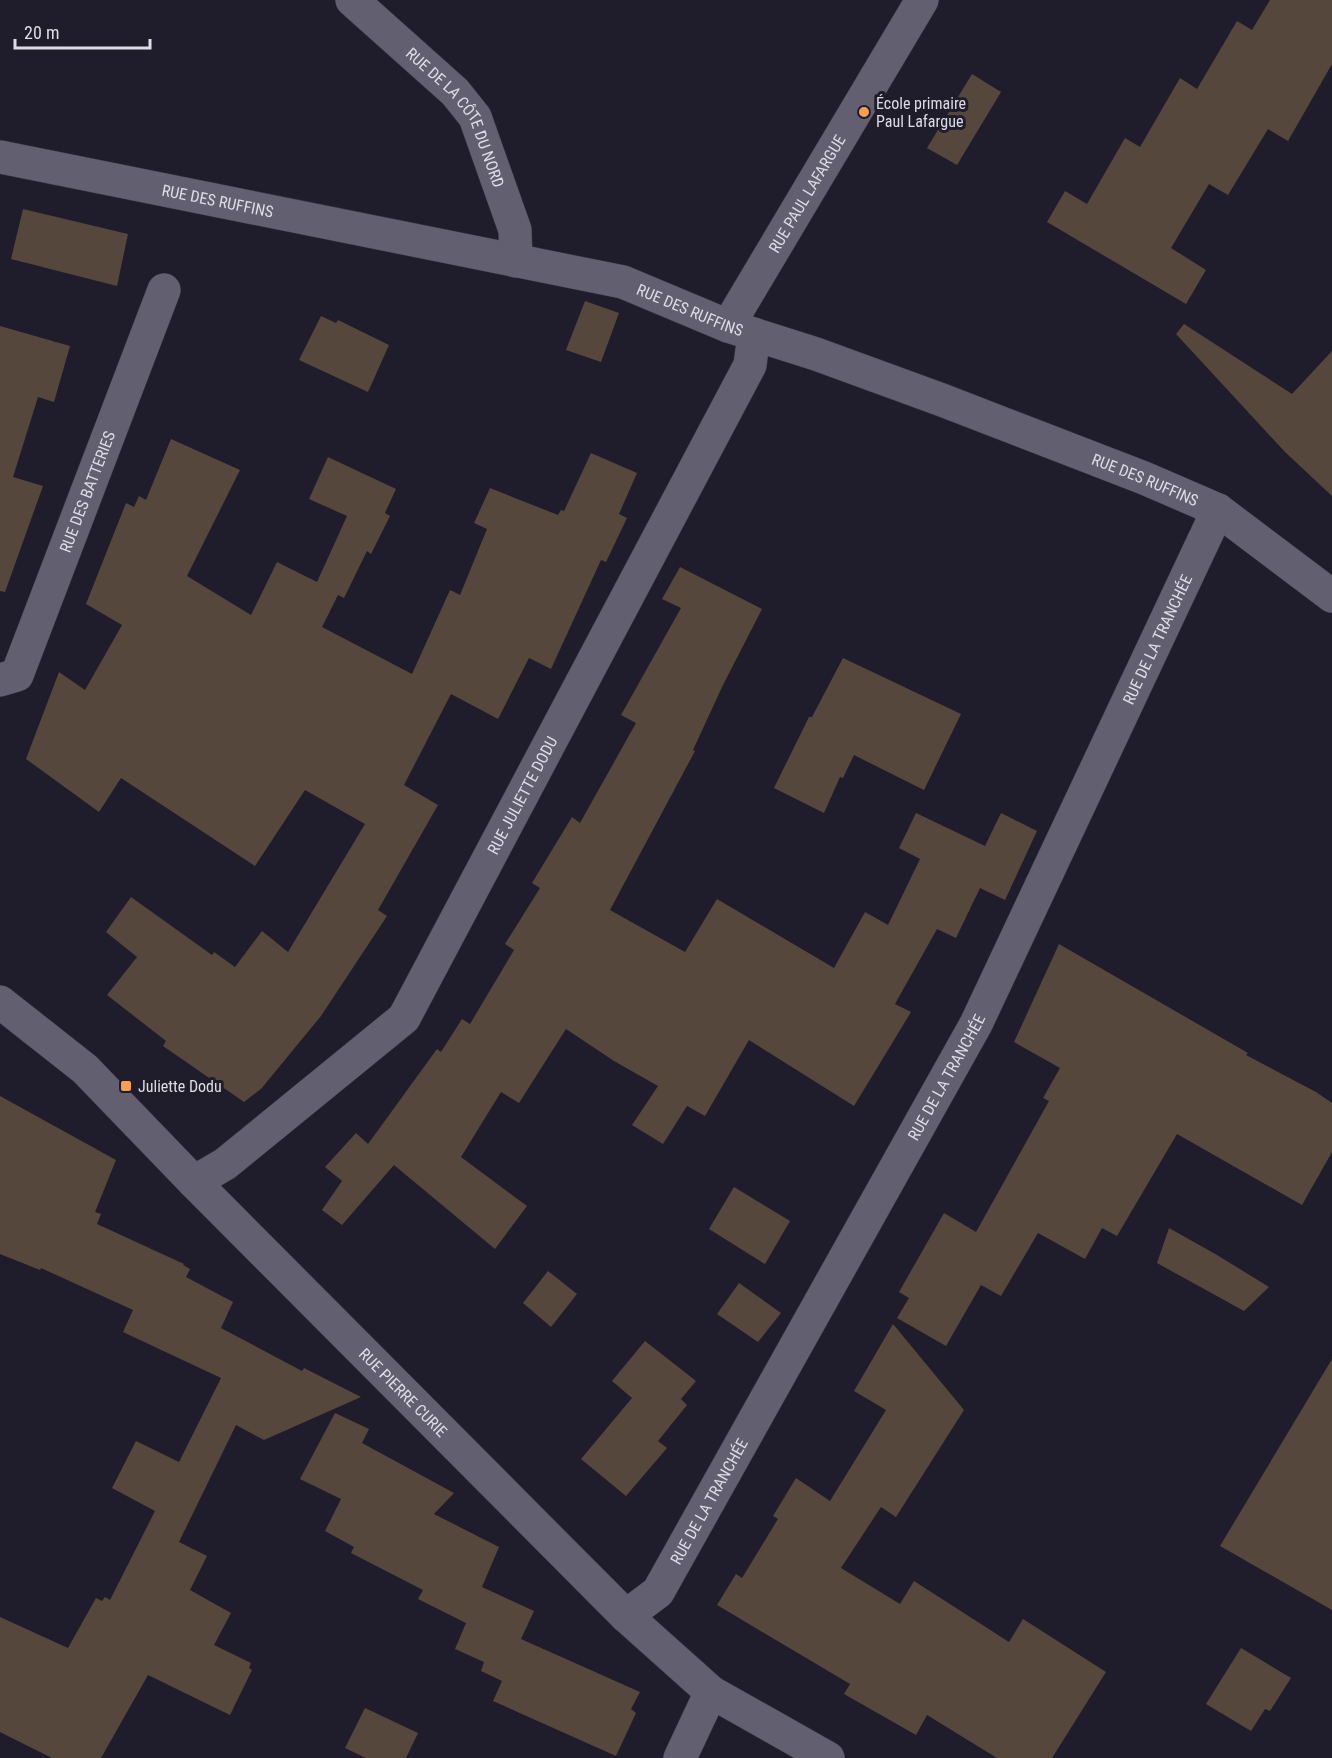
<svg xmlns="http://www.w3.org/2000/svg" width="1332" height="1758" font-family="'Roboto Condensed',sans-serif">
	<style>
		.building { fill: #56473c }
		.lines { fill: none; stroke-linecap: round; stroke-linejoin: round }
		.minor-casing { stroke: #3c3a46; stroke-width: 34 }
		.minor { stroke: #625f70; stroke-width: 33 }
		.poi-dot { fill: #fa9f4e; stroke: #1f1d2b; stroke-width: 2 }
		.labels { text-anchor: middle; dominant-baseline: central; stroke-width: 6; stroke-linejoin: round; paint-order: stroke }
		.poi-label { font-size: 16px; fill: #dedde6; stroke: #1f1d2b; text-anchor: start }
		.street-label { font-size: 16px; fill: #dedde6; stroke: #1f1d2b }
	</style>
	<rect width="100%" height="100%" fill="#1f1d2b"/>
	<g class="building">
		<path d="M1270,0H1332V64L1288,141L1268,129L1228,195L1209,184L1171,248L1206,270L1186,304L1047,222L1065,191L1087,204L1125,138L1140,147L1180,78L1197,89L1237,21L1252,30Z"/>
		<path d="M972,74L1001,92L957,165L927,148Z"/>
		<path d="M23,209L128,234L117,286L11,259Z"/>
		<path d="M585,301L619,313L601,362L566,350Z"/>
		<path d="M321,316L336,323L338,320L389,345L368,392L299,360Z"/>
		<path d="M1184,324L1292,394L1332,351V496L1285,452L1176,334Z"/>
		<path d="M0,326L70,346L54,402L38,397L13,477L43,486L5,592L0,591Z"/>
		<path d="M171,439L240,470L187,576L251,615L277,562L317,582L347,516L309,499L328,457L396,489L385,513L390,516L371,554L367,551L344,598L338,595L322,627L412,674L450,590L460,595L487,529L474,523L490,488L558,515L561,510L564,511L591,453L637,473L619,514L627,518L606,562L601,560L551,669L529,658L498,719L451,694L404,785L438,805L378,910L387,916L321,1016L261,1089L244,1102L163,1046L166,1041L107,995L137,957L106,932L131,897L212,955L214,952L235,967L262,931L288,952L365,824L305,790L255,866L121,778L99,812L26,759L59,672L85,690L122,625L86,604L126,503L134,507L139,496L146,500Z"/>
		<path d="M680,567L762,609L723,685L693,750L695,751L610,910L685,952L717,899L834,968L865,912L888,925L920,859L899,848L916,813L985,846L1001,813L1037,831L1005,900L980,888L956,938L937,929L895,1004L911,1012L854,1106L749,1040L705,1116L687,1106L663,1144L632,1125L658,1086L614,1061L566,1029L519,1103L501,1092L461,1157L527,1206L495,1249L394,1165L342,1225L322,1210L342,1181L325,1167L356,1133L368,1144L437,1049L441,1052L462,1019L470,1024L514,950L505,944L540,888L532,883L572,817L580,823L636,723L621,715L681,608L662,599Z"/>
		<path d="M843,658L961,714L924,790L854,755L843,778L840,777L824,813L774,788L809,717H812Z"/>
		<path d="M1059,944L1248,1053L1246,1055L1316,1092L1332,1103V1152L1302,1205L1177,1134L1117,1236L1102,1228L1085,1259L1038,1233L1001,1296L981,1285L946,1346L897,1318L909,1298L899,1292L944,1213L976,1232L1049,1101L1043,1098L1060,1068L1014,1042Z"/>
		<path d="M0,1096L116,1160L95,1212L101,1214L97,1224L184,1264L183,1265L190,1269L186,1277L233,1302L221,1328L302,1371L304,1368L361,1397L264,1440L236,1425L179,1542L207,1556L190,1590L231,1613L214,1645L251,1663L249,1668L252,1670L230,1715L148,1675L101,1758H52L0,1732V1617L68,1648L96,1598L102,1601L105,1597L110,1600L155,1511L112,1488L136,1441L179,1462L221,1378L123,1332L133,1310L41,1268L40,1270L0,1254Z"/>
		<path d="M734,1187L790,1221L765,1264L709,1229Z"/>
		<path d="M1169,1228L1217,1255L1269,1287L1244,1311L1157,1263Z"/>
		<path d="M548,1271L577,1294L551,1327L523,1303Z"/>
		<path d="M739,1283L781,1313L758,1342L717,1314Z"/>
		<path d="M893,1324L964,1410L896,1517L881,1507L841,1568L900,1604L914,1581L1009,1642L1023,1619L1106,1672L1052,1758H997L927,1715L916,1735L844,1694L850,1684L717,1605L736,1574L742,1578L778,1519L773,1516L796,1478L830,1501L886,1410L854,1391Z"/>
		<path d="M645,1341L696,1381L681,1399L687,1405L658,1441L667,1448L626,1496L581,1459L632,1398L612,1381Z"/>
		<path d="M1332,1359V1610L1220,1546Z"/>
		<path d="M335,1413L369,1429L362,1443L454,1493L434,1514L499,1547L482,1587L534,1611L521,1639L640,1692L631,1709L636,1713L616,1756L493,1701L502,1681L481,1671L484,1662L455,1649L466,1623L418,1599L423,1590L351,1553L354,1547L325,1531L341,1499L300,1479Z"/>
		<path d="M1241,1648L1291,1678L1270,1711L1265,1709L1251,1731L1206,1704Z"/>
		<path d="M365,1708L418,1733L406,1758H366L345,1748Z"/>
	</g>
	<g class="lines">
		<defs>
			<g id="minor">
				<path id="s1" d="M352,0L455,92L475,117L515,230L516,261"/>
				<path id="s2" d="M0,157L623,282L728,326L816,354L942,400L1144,478L1218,510L1332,596"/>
				<path id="s3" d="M728,326L922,0"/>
				<path id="s4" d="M0,680L17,675L164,290"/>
				<path id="s5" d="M0,1002L85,1069L194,1182L626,1616L711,1692L828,1758"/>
				<path id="s6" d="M194,1182L225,1164L404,1018L750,365L754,334"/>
				<path id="s7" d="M626,1616L658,1592L976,1024L1218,510"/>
				<path d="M680,1758L711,1692"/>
			</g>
		</defs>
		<use href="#minor" class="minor-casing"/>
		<use href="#minor" class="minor"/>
	</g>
	<g class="poi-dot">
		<circle cx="864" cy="112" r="6"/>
		<rect x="120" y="1080" width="12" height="12" rx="3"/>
	</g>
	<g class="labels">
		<g class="poi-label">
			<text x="876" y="103">École primaire<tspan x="876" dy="18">Paul Lafargue</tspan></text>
			<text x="138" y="1086">Juliette Dodu</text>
		</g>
		<g class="street-label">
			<text stroke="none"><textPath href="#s1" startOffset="160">RUE DE LA CÔTE DU NORD</textPath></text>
			<text stroke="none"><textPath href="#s3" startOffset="154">RUE PAUL LAFARGUE</textPath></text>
			<text stroke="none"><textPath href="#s2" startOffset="222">RUE DES RUFFINS</textPath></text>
			<text stroke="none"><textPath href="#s2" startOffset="708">RUE DES RUFFINS</textPath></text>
			<text stroke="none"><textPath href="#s2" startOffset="1194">RUE DES RUFFINS</textPath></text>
			<text stroke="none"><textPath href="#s4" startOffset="214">RUE DES BATTERIES</textPath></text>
			<text stroke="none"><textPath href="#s7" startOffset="1116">RUE DE LA TRANCHÉE</textPath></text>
			<text stroke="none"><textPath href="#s6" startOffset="519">RUE JULIETTE DODU</textPath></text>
			<text stroke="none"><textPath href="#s7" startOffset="630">RUE DE LA TRANCHÉE</textPath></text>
			<text stroke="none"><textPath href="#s5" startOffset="562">RUE PIERRE CURIE</textPath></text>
			<text stroke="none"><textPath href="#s7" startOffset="144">RUE DE LA TRANCHÉE</textPath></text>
		</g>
	</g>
	<path d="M15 39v9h135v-9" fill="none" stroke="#dedde6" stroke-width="3"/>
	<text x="24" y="39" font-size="18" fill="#dedde6" stroke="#1f1d2b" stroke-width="4.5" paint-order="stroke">20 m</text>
</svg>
